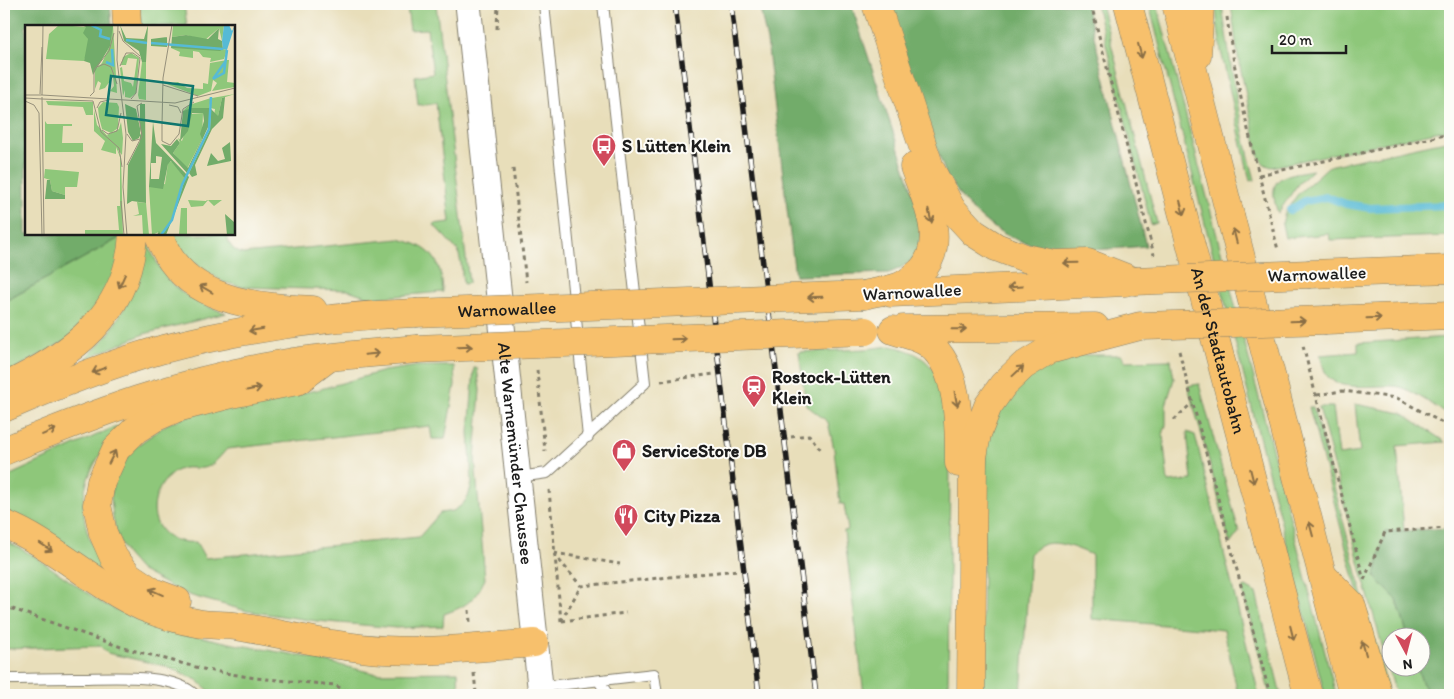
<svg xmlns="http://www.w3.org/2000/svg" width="1454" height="699" font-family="Itim,sans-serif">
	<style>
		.green { fill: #8ec77a; stroke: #55724b }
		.forest { fill: #72ac6a; stroke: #476443 }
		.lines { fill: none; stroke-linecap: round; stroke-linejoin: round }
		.stream { stroke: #56bad5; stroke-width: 8 }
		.service-casing { stroke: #827d6b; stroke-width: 12 }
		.tertiary-casing { stroke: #827d6b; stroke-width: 27 }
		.trunk-casing { stroke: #827d6b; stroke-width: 29 }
		.path { stroke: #827d6b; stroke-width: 3; stroke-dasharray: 4 4; stroke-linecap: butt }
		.service { stroke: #fff; stroke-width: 10 }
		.tertiary { stroke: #fff; stroke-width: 25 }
		.trunk { stroke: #f7c06c; stroke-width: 28 }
		.rail-casing { stroke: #1c1c1c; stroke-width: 5.5 }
		.rail { stroke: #fdfcf7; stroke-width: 4; stroke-dasharray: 11; stroke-linecap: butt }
		.trunk-bridge-casing { stroke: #827d6b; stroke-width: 29; stroke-linecap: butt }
		.trunk-bridge { stroke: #f7c06c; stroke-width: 28 }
		.oneway { stroke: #8a6e44 }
		.labels { text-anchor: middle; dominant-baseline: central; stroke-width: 4; stroke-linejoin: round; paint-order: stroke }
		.poi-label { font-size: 18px; font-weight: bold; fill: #1c1c1c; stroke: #fdfcf7; text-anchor: start }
		.street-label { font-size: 18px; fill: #1c1c1c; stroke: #fdfcf7 }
		.inset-river { fill: none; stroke: #56bad5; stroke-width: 2.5 }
		.inset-road { fill: none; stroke: #96907b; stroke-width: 1 }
		.view { fill: #0f766e; fill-opacity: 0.15; stroke: #0f766e; stroke-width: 2.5 }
		.inset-edge { fill: none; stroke: #1c1c1c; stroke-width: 2.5 }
	</style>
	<rect width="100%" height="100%" fill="#fdfcf7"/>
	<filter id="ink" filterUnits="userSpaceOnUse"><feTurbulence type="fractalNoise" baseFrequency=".02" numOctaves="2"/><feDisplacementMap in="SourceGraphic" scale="10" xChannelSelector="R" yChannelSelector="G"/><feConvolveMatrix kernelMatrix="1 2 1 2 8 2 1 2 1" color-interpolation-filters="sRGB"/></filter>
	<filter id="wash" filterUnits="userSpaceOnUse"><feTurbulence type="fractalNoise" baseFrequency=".0096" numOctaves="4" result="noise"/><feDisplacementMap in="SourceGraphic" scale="20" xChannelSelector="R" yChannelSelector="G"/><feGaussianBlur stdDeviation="1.12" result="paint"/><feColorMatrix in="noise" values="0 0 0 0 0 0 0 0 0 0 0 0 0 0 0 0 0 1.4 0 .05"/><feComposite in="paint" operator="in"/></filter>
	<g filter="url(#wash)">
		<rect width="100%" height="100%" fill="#e8deba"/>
		<g class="green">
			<path d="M140,4H184L187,26H141Z"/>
			<path d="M436,4L469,283L463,284L461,263L458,251L433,224L450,222L436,103L418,105L415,76L433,73L427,29L410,30L407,7Z"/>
			<path d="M1096,4H1101L1157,223L1151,225Z"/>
			<path d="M1149,4H1157L1336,695H1325Z"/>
			<path d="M1215,4H1222C1230,63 1239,122 1255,180L1250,181L1221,51Z"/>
			<path d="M1231,4H1450V129L1272,167C1264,165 1261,162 1258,154L1237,51Z"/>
			<path d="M1450,140V236L1330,240L1329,234L1285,238L1282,224L1285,212L1298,194L1329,166Z"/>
			<path d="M1313,170L1298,184L1278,213C1265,176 1283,175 1313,170Z"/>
			<path d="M171,234H227C228,245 233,251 243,254L399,239C432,247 441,259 443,292L372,298L348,290L243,287L223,282L199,266L181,249Z"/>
			<path d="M123,236L118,267L102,302L67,340L4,375V302Z"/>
			<path d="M144,241H147C164,284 183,299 226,313L144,334L85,359L108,335L126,305Z"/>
			<path d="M1450,337V416C1439,409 1410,389 1400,387C1380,383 1344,393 1328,377C1324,372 1322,361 1320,355L1358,352V343Z"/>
			<path d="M891,346C915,351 927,358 940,379L950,456L948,695H864L844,531L848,530L844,504H840L834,449L828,422L806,405L799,352L866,349Z"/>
			<path d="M1072,355H1122L1124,361L1171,360L1174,379L1166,405V425L1163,435L1168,482L1192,480L1187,432L1195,435L1259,695H1238L1224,630L1092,619V555C1078,549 1055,538 1040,546C1037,547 1033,551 1030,554L1021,695H981L985,448L993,422L1012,390L1048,363Z"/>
			<path d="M418,366H454L455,385L445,439H432L430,426L227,449C222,454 214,465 207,467C199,470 188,466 180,469C157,479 144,514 164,533C173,541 184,543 196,542L205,558L419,537L440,513L453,511L462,505L468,497L472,483L469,432L474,368H477L480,390L475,459L485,579C474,601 467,606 444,614L443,626L396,628L317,621L247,611L192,596L175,589L140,570L126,554L118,539L113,518L111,498L113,481L124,461L135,447L167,424L194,414L317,390L384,371Z"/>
			<path d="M1199,384L1239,532L1230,544L1209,461L1188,386Z"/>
			<path d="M1355,404L1402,413L1445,442L1397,446L1404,531L1385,532L1375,577L1397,600L1408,636H1392V666L1417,667L1422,682L1430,695H1396L1364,581L1319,407H1333L1339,455L1360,452Z"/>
			<path d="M1309,407H1313L1387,687L1385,695Z"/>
			<path d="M127,424C117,436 103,449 95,463C71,507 88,543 112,581L4,513V478L110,429Z"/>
			<path d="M4,540L34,556L102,603L132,617L161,628L234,644L307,657L373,673L458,672L459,695H214L197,680L165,666L107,653L100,646L4,649Z"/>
			<path d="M1246,587L1256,593L1281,695H1270L1242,589Z"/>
		</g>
		<g class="forest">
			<path d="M4,4H110L112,26H26V234H123V236L4,302Z"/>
			<path d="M759,4H851L922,220C919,250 921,261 889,273L795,276L767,41Z"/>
			<path d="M886,4H1086L1146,246C1074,252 1012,260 961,197C956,190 951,182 946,175Z"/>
			<path d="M1450,528V695H1430L1422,682L1417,667L1422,666V636H1408L1397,600L1375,577L1385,532Z"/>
		</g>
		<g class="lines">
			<path class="stream" d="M1290,210L1305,201L1327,197L1346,204L1370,208L1450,205"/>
		</g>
	</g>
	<g filter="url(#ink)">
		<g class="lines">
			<defs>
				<g id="service">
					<path d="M544,4L588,437"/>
					<path d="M519,477L547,473L645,383L603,4"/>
					<path d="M4,679C28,679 52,678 76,678C107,678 173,672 195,695"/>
					<path d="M599,681L608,695"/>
					<path d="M540,687L654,674L657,695"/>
				</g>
				<g id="tertiary">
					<path id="s1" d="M468,4L541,695"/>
				</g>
				<g id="trunk">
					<path d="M126,4L127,26"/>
					<path d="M876,4L930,168L951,208L974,233L996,247L1025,258L1054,264L1088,263L1134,281"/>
					<path id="s2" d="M1128,4L1308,695"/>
					<path d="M1176,4L1353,695"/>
					<path d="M1197,56L1200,4"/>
					<path d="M158,234C162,243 166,253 172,261C203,304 264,307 313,310"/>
					<path d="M1310,274L1450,269"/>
					<path d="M891,293L1125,282"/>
					<path d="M864,295C875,292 887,291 898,287C907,284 913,278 920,272C949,244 925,198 914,167"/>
					<path d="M1326,320L1450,315"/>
					<path d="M903,329L1095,327"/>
					<path d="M893,330C904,334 920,337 929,344C960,368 959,427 959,463"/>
					<path d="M4,387C71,356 129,314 133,234"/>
					<path d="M4,408C54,386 107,365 160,350C243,328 329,316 415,313"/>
					<path d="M4,451C92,414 181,381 276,365C322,356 369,354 416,349"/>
					<path d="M4,524C53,544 93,584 143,607C160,614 179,620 197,623C209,626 222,624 235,626C284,634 333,647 384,650C434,653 485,647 534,643"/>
					<path d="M1323,576L1351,604L1378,695"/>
					<path d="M177,601L153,592L129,576L114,558L103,533L97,505L101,482L116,449L135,430L154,418L177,408L236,393L297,381L328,358"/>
					<path d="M971,695L973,457L977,434L988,406L1003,385L1023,366L1049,350L1140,326"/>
				</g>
			</defs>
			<use href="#service" class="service-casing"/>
			<use href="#tertiary" class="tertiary-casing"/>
			<use href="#trunk" class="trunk-casing"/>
			<g class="path">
				<path d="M1091,4L1154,255"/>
				<path d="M1227,17C1237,96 1259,173 1278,250"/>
				<path d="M497,29L498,4"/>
				<path d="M513,169L526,282"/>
				<path d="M1259,175L1450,134"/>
				<path d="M1303,346L1363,577"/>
				<path d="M1179,351L1270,695"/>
				<path d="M537,370L545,451"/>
				<path d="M661,381L714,374"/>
				<path d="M1317,395L1342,391L1397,398L1450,427"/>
				<path d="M1174,420L1192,403"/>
				<path d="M791,437L809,435L822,451"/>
				<path d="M549,490L561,621"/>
				<path d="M554,553L620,564"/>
				<path d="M554,554L581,586"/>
				<path d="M1364,580L1385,532L1450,528"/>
				<path d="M4,606L124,648L207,670L255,678L335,685L352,695"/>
				<path d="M469,610L470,622"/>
				<path d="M561,621L581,586L738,570"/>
				<path d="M562,621L626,613"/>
				<path d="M474,673L476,693"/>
				<path d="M471,695L476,693L500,695"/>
			</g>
			<use href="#service" class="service"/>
			<use href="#tertiary" class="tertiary"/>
			<use href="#trunk" class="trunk"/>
			<defs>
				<g id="rail">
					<path d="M675,4L759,695"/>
					<path d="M731,4L816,695"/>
				</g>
			</defs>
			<use href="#rail" class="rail-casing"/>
			<use href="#rail" class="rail"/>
			<defs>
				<g id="trunk-bridge">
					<path d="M1134,281L1310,274"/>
					<path id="s3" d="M415,313L864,295"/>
					<path d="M1144,326L1326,320"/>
					<path d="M416,349L865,331"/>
				</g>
			</defs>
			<use href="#trunk-bridge" class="trunk-bridge-casing"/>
			<use href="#trunk-bridge" class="trunk-bridge"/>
		</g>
		<defs><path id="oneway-shaft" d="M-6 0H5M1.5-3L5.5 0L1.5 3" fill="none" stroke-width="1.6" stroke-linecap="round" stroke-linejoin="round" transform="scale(1.25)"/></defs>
		<g class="oneway">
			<use href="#oneway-shaft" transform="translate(1140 51) rotate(75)"/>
			<use href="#oneway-shaft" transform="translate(1182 208) rotate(75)"/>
			<use href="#oneway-shaft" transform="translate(930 216) rotate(77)"/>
			<use href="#oneway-shaft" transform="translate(1235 236) rotate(-104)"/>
			<use href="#oneway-shaft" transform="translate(1071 263) rotate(179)"/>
			<use href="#oneway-shaft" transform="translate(122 281) rotate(114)"/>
			<use href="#oneway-shaft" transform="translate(1015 287) rotate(177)"/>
			<use href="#oneway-shaft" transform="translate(206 289) rotate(-150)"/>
			<use href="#oneway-shaft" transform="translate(815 297) rotate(178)"/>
			<use href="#oneway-shaft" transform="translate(1374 318) rotate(-2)"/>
			<use href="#oneway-shaft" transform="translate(1298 321) rotate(-2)"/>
			<use href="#oneway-shaft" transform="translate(959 329) rotate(-1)"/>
			<use href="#oneway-shaft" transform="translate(256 330) rotate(170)"/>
			<use href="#oneway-shaft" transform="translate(679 339) rotate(-2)"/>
			<use href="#oneway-shaft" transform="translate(465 347) rotate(-2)"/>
			<use href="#oneway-shaft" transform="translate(372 354) rotate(-5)"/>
			<use href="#oneway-shaft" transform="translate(99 370) rotate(159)"/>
			<use href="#oneway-shaft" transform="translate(1018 371) rotate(-43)"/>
			<use href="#oneway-shaft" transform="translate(254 389) rotate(-11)"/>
			<use href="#oneway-shaft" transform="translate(956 399) rotate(79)"/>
			<use href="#oneway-shaft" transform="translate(49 432) rotate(-23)"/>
			<use href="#oneway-shaft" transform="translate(112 457) rotate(-63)"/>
			<use href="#oneway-shaft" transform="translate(1252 476) rotate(76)"/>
			<use href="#oneway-shaft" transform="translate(1311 529) rotate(-105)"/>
			<use href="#oneway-shaft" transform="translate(46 547) rotate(34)"/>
			<use href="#oneway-shaft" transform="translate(156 592) rotate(-156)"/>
			<use href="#oneway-shaft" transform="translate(1292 633) rotate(76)"/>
			<use href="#oneway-shaft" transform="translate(1364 648) rotate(-106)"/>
		</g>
	</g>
	<defs>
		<symbol id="bus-pin" viewBox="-11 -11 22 30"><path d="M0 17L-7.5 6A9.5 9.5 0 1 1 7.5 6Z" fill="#d1495b" stroke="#fdfcf7"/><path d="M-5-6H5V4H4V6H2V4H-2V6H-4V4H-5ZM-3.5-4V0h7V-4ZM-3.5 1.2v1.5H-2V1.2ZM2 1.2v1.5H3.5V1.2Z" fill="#fff"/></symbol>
		<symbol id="station-pin" viewBox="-11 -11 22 30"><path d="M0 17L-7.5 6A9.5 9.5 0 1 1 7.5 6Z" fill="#d1495b" stroke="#fdfcf7"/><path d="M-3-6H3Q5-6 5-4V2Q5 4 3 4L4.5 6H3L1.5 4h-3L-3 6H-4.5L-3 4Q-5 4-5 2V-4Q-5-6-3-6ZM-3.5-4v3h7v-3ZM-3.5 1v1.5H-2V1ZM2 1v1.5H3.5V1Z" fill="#fff"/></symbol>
		<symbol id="shop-pin" viewBox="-11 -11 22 30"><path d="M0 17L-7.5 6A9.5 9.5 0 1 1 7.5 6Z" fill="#d1495b" stroke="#fdfcf7"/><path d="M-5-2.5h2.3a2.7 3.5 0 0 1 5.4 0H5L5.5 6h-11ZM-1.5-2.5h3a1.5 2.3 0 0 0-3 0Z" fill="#fff"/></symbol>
		<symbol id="restaurant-pin" viewBox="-11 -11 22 30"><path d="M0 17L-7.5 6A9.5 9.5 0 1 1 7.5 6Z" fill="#d1495b" stroke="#fdfcf7"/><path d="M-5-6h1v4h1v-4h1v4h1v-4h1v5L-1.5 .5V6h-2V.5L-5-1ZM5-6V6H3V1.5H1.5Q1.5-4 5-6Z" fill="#fff"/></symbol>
	</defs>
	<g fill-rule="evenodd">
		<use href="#bus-pin" x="590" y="132" width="28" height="38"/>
		<use href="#station-pin" x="740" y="373" width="28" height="38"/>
		<use href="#shop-pin" x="610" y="437" width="28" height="38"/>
		<use href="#restaurant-pin" x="612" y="502" width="28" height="38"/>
	</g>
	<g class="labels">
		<g class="poi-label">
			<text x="622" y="146">S Lütten Klein</text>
			<text x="772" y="377">Rostock-Lütten<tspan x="772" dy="21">Klein</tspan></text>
			<text x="642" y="451">ServiceStore DB</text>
			<text x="644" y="516">City Pizza</text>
		</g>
		<g class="street-label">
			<text transform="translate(1317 274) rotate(-2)">Warnowallee</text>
			<text transform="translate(912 292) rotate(-3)">Warnowallee</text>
			<text stroke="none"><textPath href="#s3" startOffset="92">Warnowallee</textPath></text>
			<text stroke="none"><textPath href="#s2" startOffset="358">An der Stadtautobahn</textPath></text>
			<text stroke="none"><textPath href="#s1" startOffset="452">Alte Warnemünder Chaussee</textPath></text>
		</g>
	</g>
	<g transform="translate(25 25)">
		<rect width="210" height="210" fill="#e8deba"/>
		<path d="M34,0L61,2L64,20L59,36L21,34L24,9ZM86,0H88L92,68L85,66L89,61L88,52L80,63L74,65L76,58L73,56L70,64V45L77,38L85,20ZM148,0H199L197,16L194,3L180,15L161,10L147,12ZM146,23L198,24L202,25L199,34L185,37L186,33L178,32L174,27L168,26V33L154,31L155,27ZM106,28L114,33L111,68L105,73L100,72V65L98,71L95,43L97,42L99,56L106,58L108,62L112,34L103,33L101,40H96L98,32ZM202,35H204L202,57L210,58V62L187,66L192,58L188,55L186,66L173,71L142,59L153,57L162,63L178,64V58L183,59L185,38ZM117,37H121V75L114,74L113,70ZM210,69L197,73L193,91H189L190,84L185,83L187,73ZM186,73L184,83L158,86L164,80ZM21,76L68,77V90H61L58,82L23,80ZM78,77L92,78L94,82L93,103L86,108L77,104L74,92L73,83ZM69,85L72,100L91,120L96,132L98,210H60V205H94L92,181H95V132L91,122V129L76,125L80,116L69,106ZM178,88L177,114L162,144L148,128L155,118L153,113L157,116L166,89ZM20,96L22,99H47V101H38L37,118H58V127H20ZM96,97L98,113L97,130L82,110L94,104ZM147,136L160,154L147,195L136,210L134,207L127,210L124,162L140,159L143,138ZM20,144L54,147L52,162H40V170L27,166L25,155L19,153ZM163,175L181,176L182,175H197L189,181L183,175L178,181L166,182ZM112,177L121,178L124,210H118L117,190L108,191L114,189ZM156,183H162V210H154Z" fill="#8ec77a"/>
		<path d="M56,0L88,1L85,21L68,50L65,38L59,36L63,14L58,8L61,2ZM95,0L101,13L119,14L123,0L121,37H117L114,26L99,16ZM194,3L193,14L197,16L198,24L195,26L146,23L147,12L161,10L183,14ZM142,6V22L126,21V14L142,12ZM200,72L198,93L187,104L170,140L172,150L167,152L164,148L185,104L186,84L193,91L197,73ZM100,79L111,84L116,108L114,113L108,116L103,107ZM115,79H120L121,178L107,176L102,179L103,140L115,116ZM167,83H184V100L162,148L136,119L146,121L152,114L155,118L148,128L163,143L177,114L175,109L179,96L178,88H167L163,106L155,116L158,86ZM128,97L131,118L164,152L141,210H132L134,206L136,210L147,195L160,154L146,136L143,139L138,164L124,162ZM131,131L137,132L134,154H126V138H131ZM205,117L206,136L182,141L186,128L193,136L200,134L197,123ZM22,155H25L27,166L40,170V174H20ZM200,189L209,197L210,210H202Z" fill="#72ac6a" fill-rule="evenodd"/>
		<path d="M199,0H204L207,6L210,0L202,25L198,24L197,16Z" fill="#56bad5"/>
		<path class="inset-river" d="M66,0L76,5L75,11L85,14M101,15L122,18M126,18L198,24M81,37L88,40L87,24M188,54L199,48L202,25M188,54L200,37M136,210L147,195L157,160L184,104L186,72"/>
		<path class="inset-road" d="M93,0L92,35L101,109L98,162L102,210M94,6L98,16L115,31M95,41L101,28H108L115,33L111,68L106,74M72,42L79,39L86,42L92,59M138,60L173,71M15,69L17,22M0,70H17M17,70L18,0M17,70L150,78L210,63M65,71L69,67V45L84,26L89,8M17,72L19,210M0,73L17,74M17,74L68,76L76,107L94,123L97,142M0,76L9,80L14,88L17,210M144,80L153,82L156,88M72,83L75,77L84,75M137,100L138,53L147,0M137,100V116L145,120L154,109L158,84L169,77M77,105L83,109L92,106L96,88M102,109L107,116L115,114M102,140L117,111L112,81L117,78M96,176L99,210"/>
		<path class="view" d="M86,51L168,61L163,101L81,90Z"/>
		<rect width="210" height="210" class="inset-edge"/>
	</g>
	<rect width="1454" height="699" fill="none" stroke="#fdfcf7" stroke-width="20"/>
	<g transform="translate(1406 652) rotate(173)"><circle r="24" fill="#fdfcf7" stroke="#a3a29f"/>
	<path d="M0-4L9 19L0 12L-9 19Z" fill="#d1495b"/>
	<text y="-8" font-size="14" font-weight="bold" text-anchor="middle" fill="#1c1c1c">N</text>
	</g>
	<path d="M1272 45v8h74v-8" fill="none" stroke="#1c1c1c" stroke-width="2.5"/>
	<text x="1279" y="45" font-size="15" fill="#1c1c1c" stroke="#fdfcf7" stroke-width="4" paint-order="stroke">20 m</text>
</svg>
